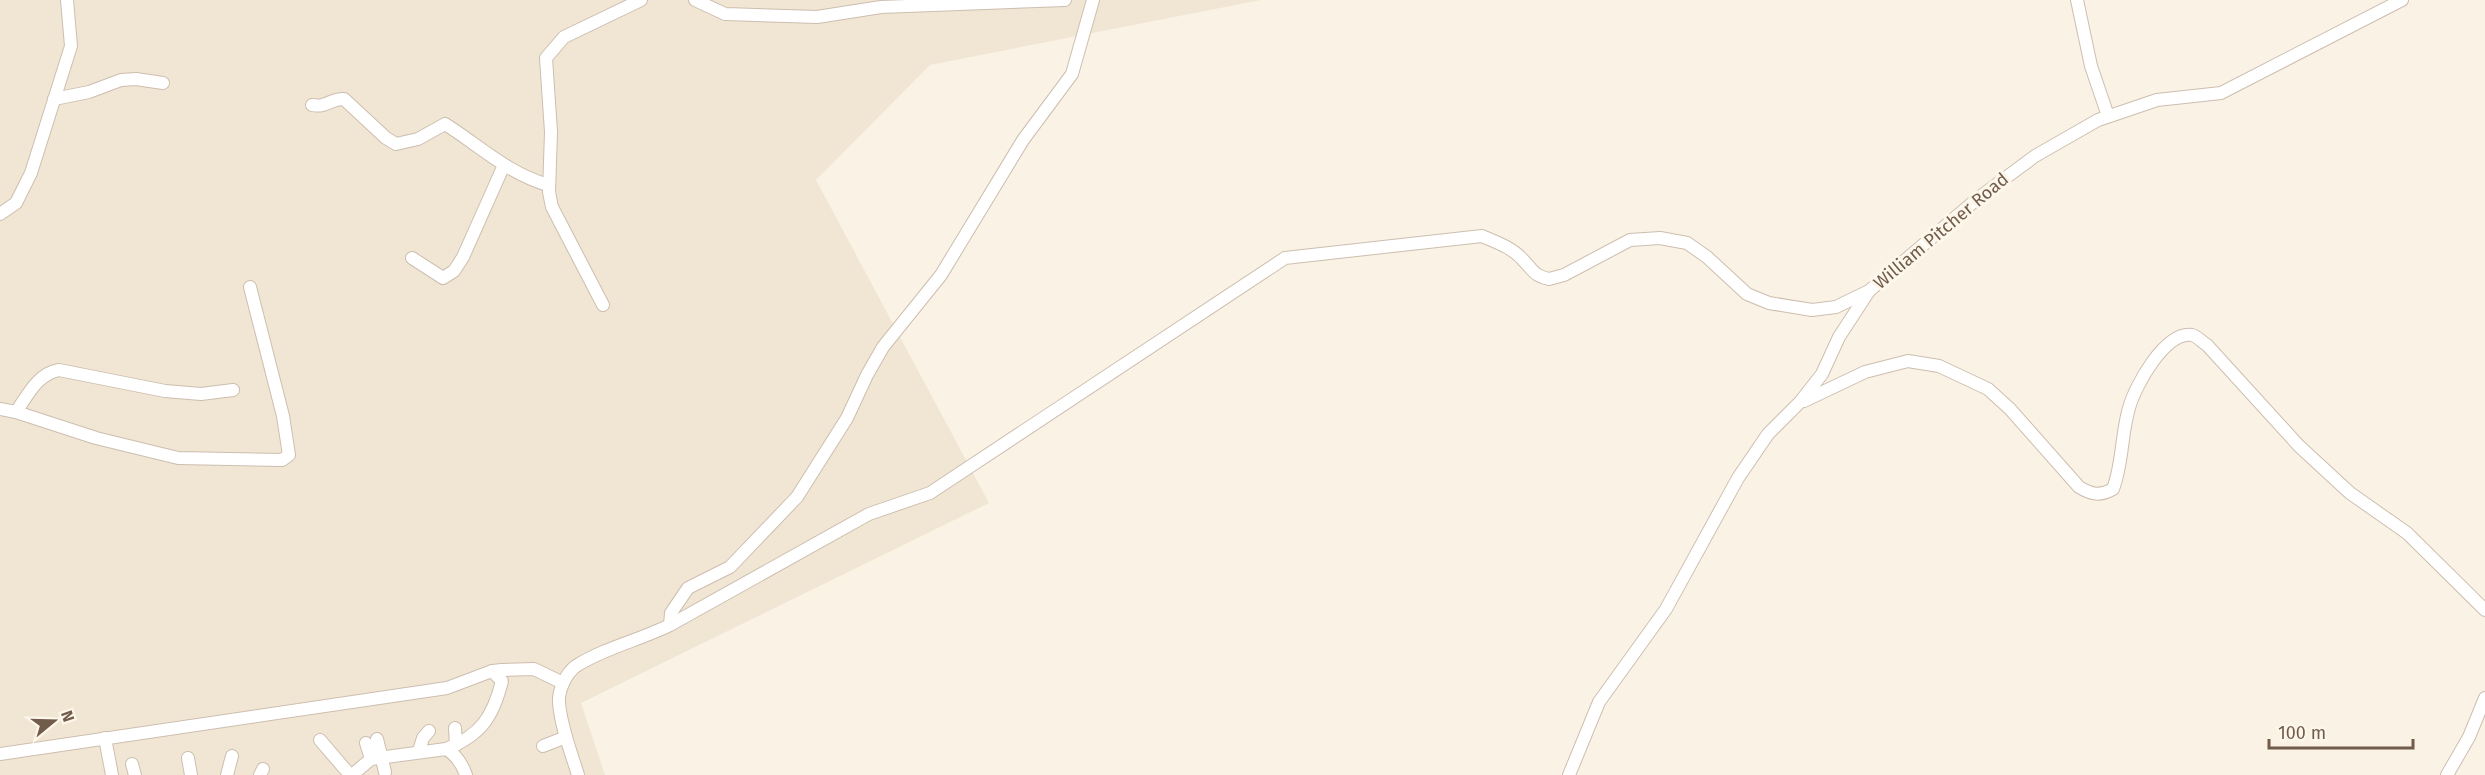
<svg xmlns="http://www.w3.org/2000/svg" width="2485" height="775" font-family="'Fira Sans',sans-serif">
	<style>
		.residential { fill: #f1e6d4 }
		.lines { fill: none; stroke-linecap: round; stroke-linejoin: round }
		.minor-casing { stroke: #cdbeaf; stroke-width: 14 }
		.minor { stroke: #fff; stroke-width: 12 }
		.labels { text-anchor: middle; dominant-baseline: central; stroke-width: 6; stroke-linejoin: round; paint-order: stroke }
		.street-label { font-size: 18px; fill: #715c4c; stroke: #fdf7eb }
	</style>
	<rect width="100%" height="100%" fill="#faf3e5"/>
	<path class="residential" d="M0,0H1261L930,65L816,180L989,503L581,703L605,775H0Z"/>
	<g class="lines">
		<defs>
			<g id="minor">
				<path d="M695,0L725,14L817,17L881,7L1065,0"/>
				<path d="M2077,0L2091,66L2108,116"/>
				<path d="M54,99L89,92L121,80L136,79L163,83"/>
				<path d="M312,105C327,108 331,98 344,99L386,138L396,144L418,139L445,124C480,146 507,173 548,185"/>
				<path d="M0,214L16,203L31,173L71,46L67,0"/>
				<path d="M412,258L443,278L454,271L463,257L504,165"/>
				<path d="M603,305L552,207L549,192L551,132L546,58L564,37L641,0"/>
				<path d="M1804,401L1865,372L1908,361L1939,366L1988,389L2010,409L2079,487C2092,495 2100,496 2113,489C2123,463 2121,435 2129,408C2135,386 2165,331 2192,335C2197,336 2202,342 2207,345L2299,446L2350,493L2407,533L2485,610"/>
				<path d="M0,409L16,412L96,438L178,458L282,460L289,455L283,416L250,287"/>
				<path d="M16,412C28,395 37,374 59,370L165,391L201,394L233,390"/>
				<path d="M670,625L671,613L688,588L730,567L797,497L847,418L867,375L883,347L941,275L1023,140L1072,74L1093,0"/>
				<path d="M455,728L456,745"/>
				<path d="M105,738L112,775"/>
				<path d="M377,739L385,772"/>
				<path d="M320,740L350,775"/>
				<path d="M366,743L371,759"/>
				<path d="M543,746L566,737"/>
				<path d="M446,749C481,735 493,717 502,681L492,671"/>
				<path d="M419,751L423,738L429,731"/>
				<path d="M0,754L447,688L492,671L502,670L534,669L563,683"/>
				<path d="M188,758L191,775"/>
				<path d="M132,764L135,775"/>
				<path d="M227,775L232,756"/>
				<path d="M260,775L263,769"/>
				<path d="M352,775L371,759L446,749C457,755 462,764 466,775"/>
				<path d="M578,775C571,752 561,727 559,703C558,691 566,673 576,666C604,648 640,640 670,625L869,514L930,493L1285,258L1482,236C1496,242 1513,248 1523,260C1534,271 1533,275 1549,279L1564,275L1630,240L1660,238L1687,243L1707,257L1747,294L1769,303L1812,310L1836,307L1869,291"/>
				<path d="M1569,775L1599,702L1666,609L1738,478L1768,434L1800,402L1822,374L1839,337L1869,291L1977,199L2035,156L2098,120L2157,100L2221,93L2402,0"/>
				<path d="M2447,775L2469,737L2485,698"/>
			</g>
		</defs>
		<use href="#minor" class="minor-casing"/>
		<use href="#minor" class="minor"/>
	</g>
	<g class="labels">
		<g class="street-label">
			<text transform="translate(1941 231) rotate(-40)">William Pitcher Road</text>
		</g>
	</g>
	<g transform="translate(54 721) rotate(71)" stroke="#fdf7eb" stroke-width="4.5" paint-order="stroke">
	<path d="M0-4.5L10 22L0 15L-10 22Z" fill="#715c4c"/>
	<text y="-9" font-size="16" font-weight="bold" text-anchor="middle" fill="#715c4c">N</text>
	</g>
	<path d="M2269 739v9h144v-9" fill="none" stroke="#715c4c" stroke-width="3"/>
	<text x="2278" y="739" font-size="18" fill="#715c4c" stroke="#fdf7eb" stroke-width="4.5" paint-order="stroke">100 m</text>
</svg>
